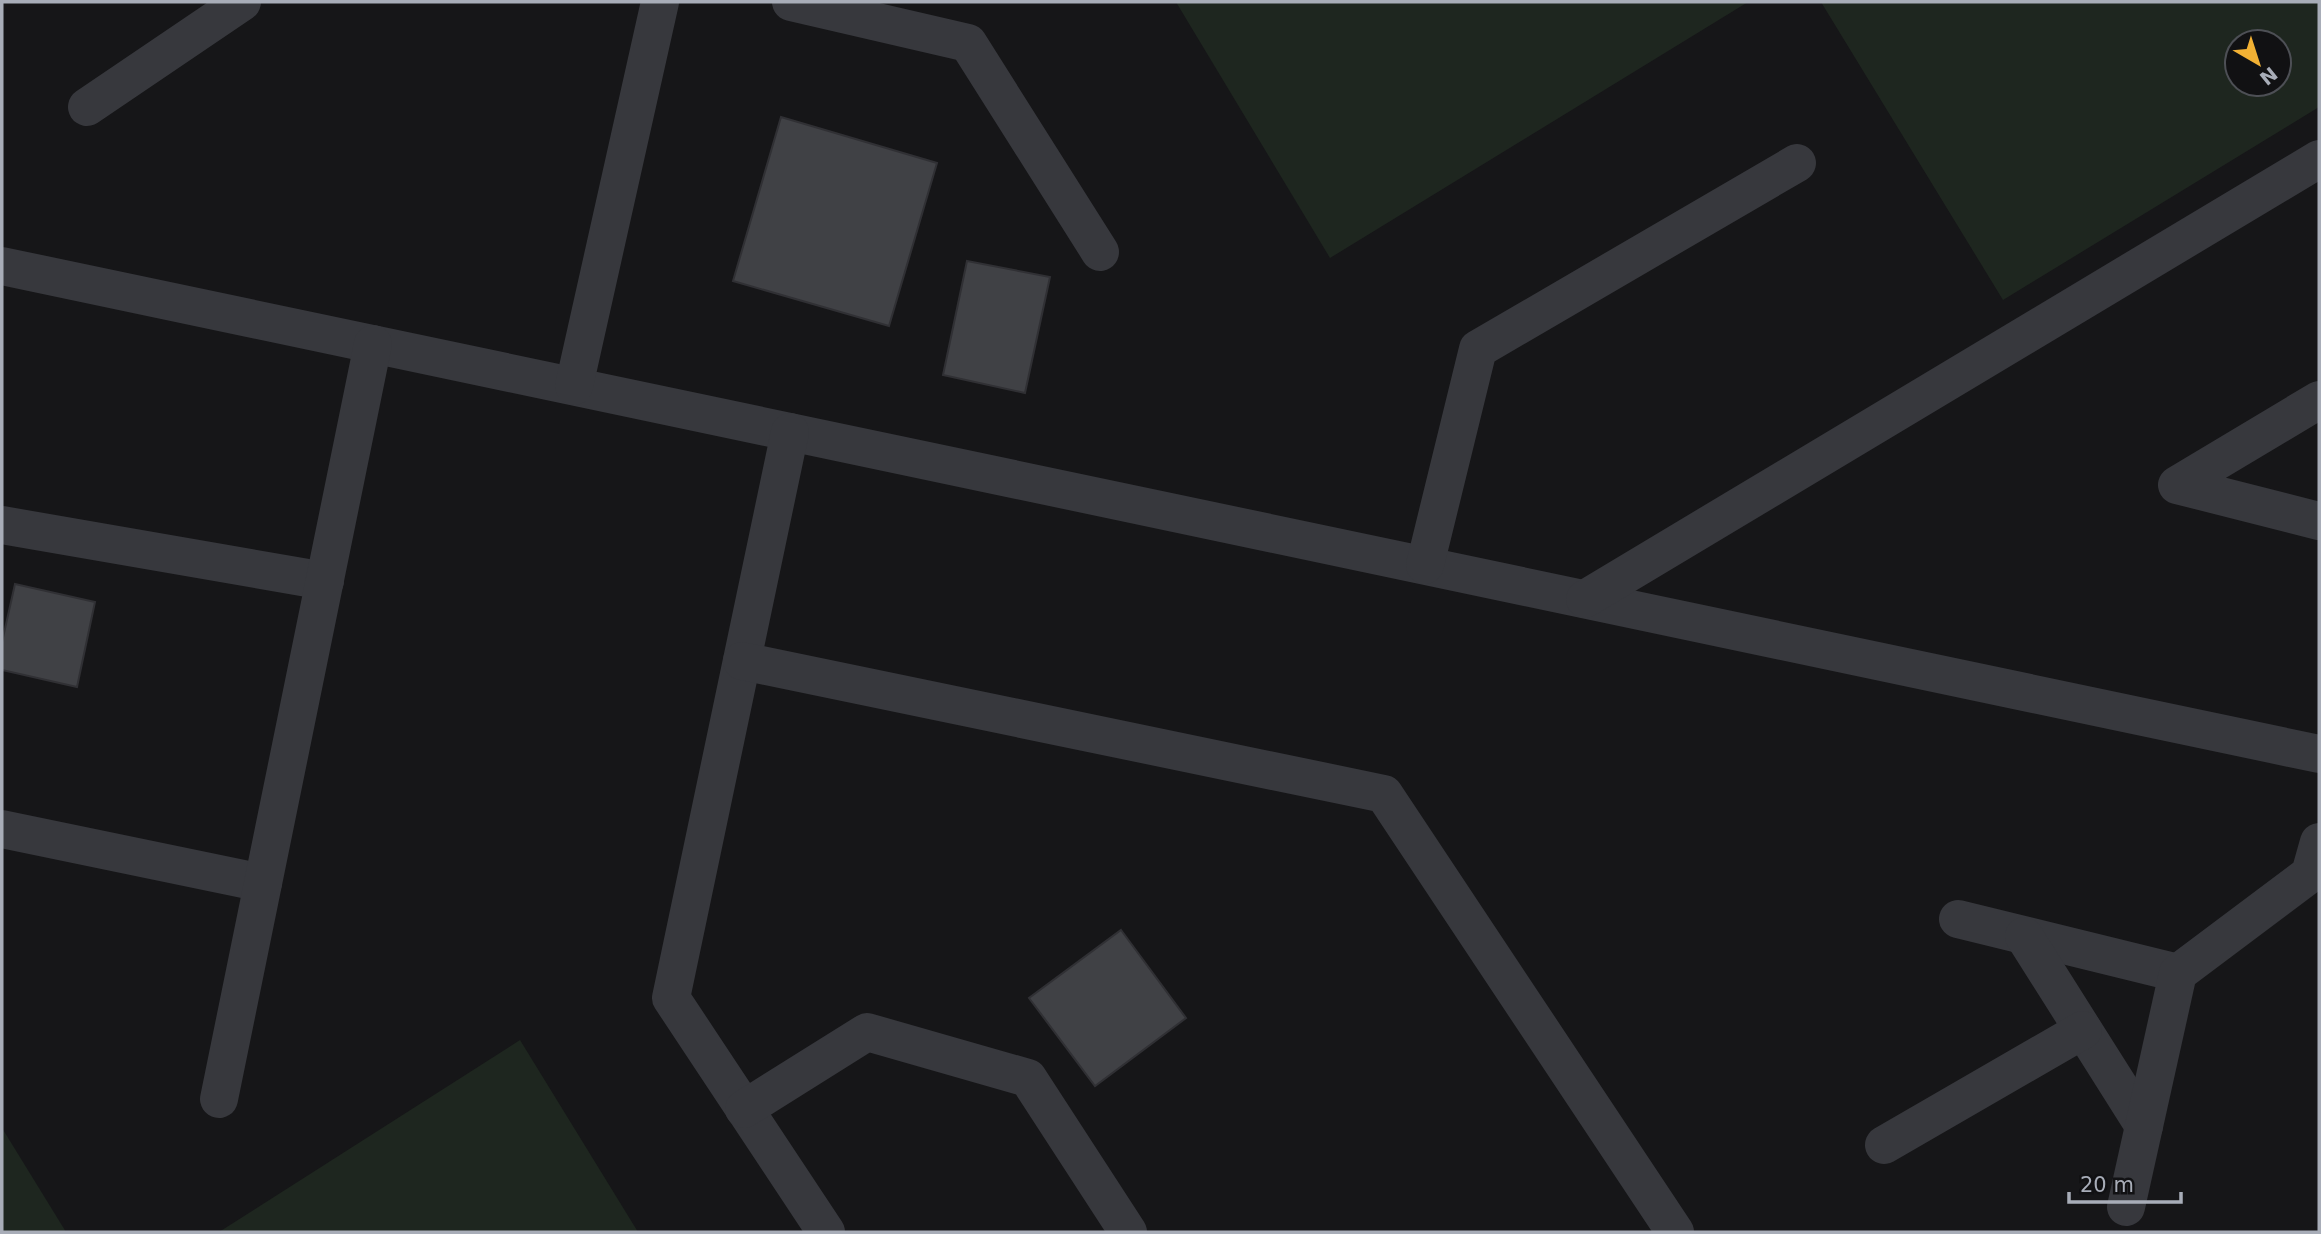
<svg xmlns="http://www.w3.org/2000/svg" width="2321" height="1234" font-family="'DejaVu Sans',sans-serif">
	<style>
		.green { fill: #1e261f; fill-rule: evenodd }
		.building { fill: #404145; stroke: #303034; stroke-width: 2 }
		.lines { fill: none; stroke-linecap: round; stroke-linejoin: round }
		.minor { stroke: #37383d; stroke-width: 38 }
	</style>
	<rect width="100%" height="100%" fill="#161618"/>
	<g class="green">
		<path d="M1176,2H1748L1330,258Z"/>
		<path d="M1821,2H2319V107L2003,300ZM2237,42H2279V84H2237Z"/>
		<path d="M520,1040L638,1232H219Z"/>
		<path d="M2,1128L66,1232H2Z"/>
	</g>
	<g class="building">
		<path d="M781,117L937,163L889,326L733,281Z"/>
		<path d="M967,261L1050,277L1025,393L943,375Z"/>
		<path d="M15,584L95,602L77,687L2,670V642Z"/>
		<path d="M1121,930L1186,1018L1095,1086L1029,998Z"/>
	</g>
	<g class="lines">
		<g class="minor">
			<path d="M791,2L968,43L1100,252"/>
			<path d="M87,107L242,2"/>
			<path d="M2,266L2319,754"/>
			<path d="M574,386L660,2"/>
			<path d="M2319,400L2177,485L2319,521"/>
			<path d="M790,432L671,998L826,1232"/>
			<path d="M2,525L325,581"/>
			<path d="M1425,565L1478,349L1797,163"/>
			<path d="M1585,599L2319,159"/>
			<path d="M742,661L1384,794L1675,1232"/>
			<path d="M2,829L263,883"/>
			<path d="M1958,919L2178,973"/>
			<path d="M2024,936L2144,1126"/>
			<path d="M219,1099L373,344"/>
			<path d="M744,1109L867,1032L1028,1078L1128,1232"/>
			<path d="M1884,1145L2083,1030"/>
			<path d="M2126,1207L2178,973L2310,874L2319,842"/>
		</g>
	</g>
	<rect width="2321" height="1234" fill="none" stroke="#a8adb8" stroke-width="7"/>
	<g transform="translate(2258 63) rotate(141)"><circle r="33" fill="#111113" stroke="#4d4f55" stroke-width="2"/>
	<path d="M0-5L12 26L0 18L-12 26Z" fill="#f2b134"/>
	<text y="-10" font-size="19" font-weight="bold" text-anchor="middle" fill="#a8adb8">N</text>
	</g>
	<path d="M2069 1192v10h112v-10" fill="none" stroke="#a8adb8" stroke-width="3.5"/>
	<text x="2080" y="1192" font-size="21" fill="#a8adb8" stroke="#111113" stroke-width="5" paint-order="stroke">20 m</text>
</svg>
